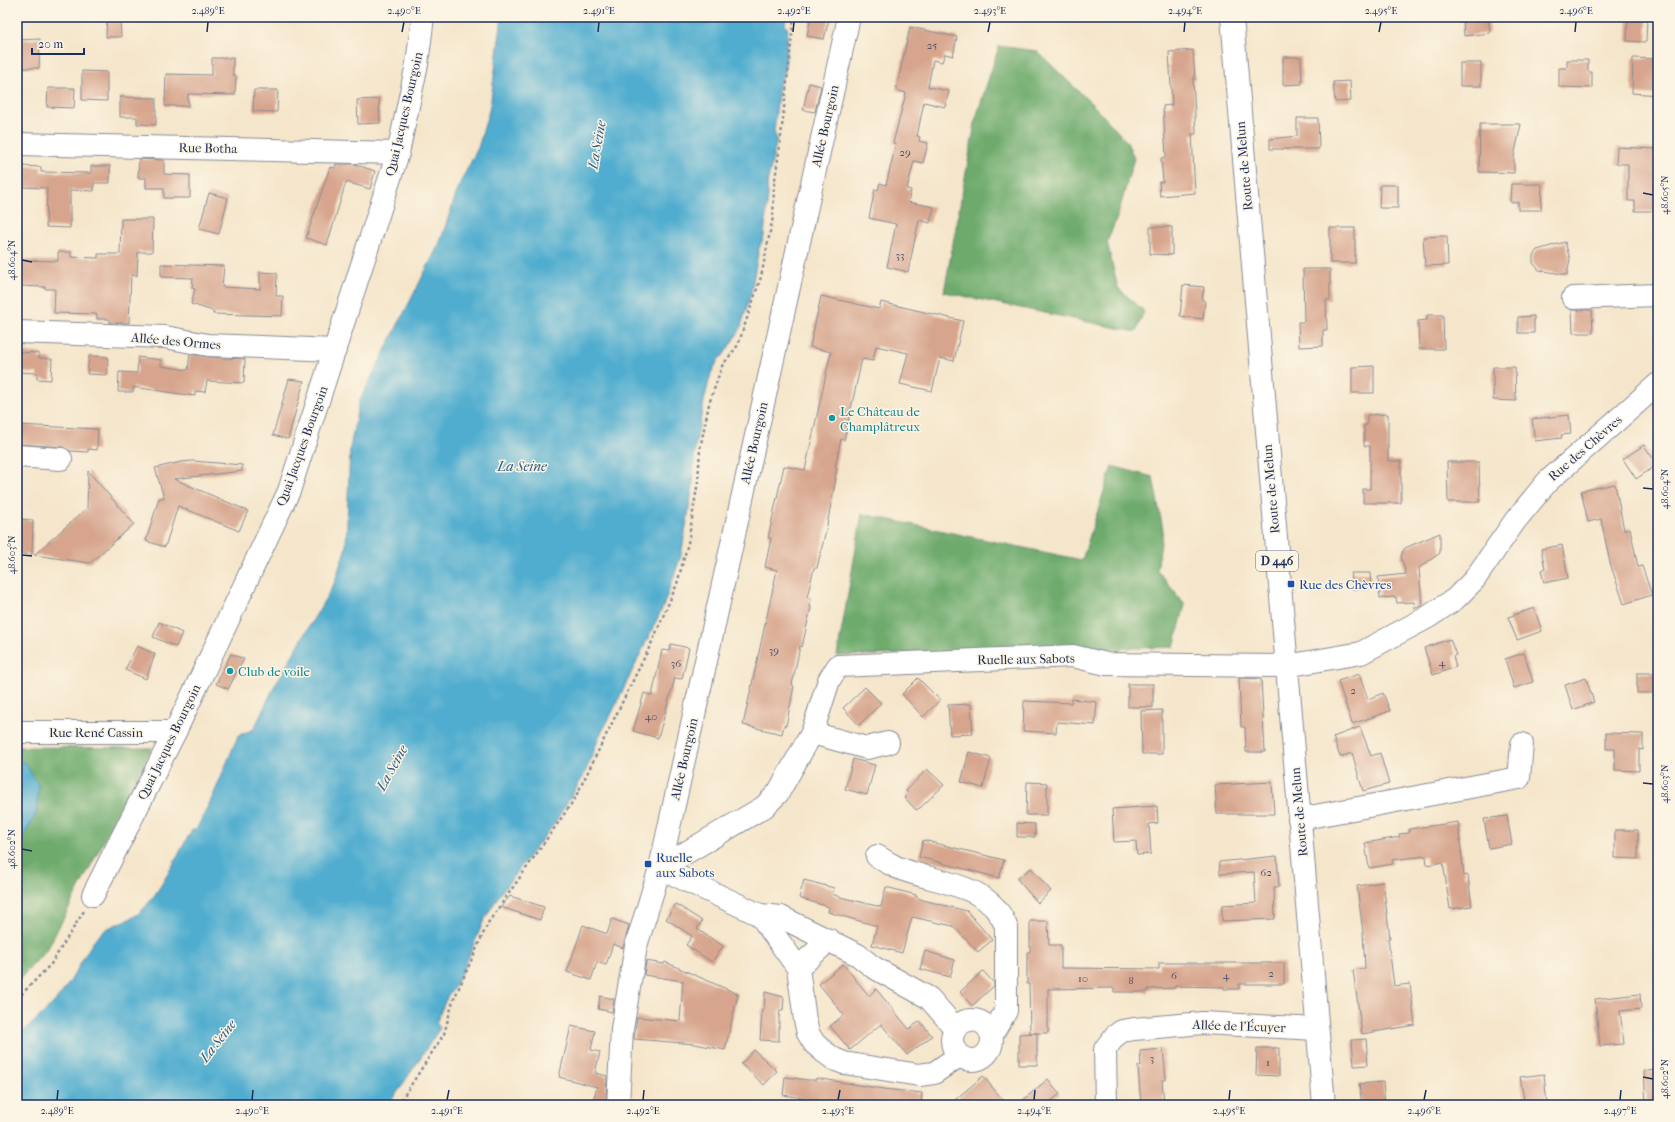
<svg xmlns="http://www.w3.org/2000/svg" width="1675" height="1122" font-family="'IM FELL French Canon',serif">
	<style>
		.forest { fill: #6daa6c; stroke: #446c65 }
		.water { fill: #51adcf; stroke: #366e96 }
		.building { fill: #d7a58d }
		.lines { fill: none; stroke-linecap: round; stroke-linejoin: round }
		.minor-casing { stroke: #888a94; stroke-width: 24 }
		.major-casing { stroke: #888a94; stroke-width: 24 }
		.path { stroke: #888a94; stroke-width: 2.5; stroke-dasharray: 3 3; stroke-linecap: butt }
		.minor { stroke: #fff; stroke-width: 22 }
		.major { stroke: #fff; stroke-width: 22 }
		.ticks { fill: none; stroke: #1b2f5e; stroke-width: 1.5 }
		.culture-dot { fill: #0f9aa8; stroke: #fcf5e5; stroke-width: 1.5 }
		.transit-dot { fill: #1a4fb4; stroke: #fcf5e5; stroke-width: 1.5 }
		.labels { text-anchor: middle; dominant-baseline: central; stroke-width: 3; stroke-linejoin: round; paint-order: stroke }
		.number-label { font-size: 11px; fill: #4a4c6a }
		.shield { fill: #fcf5e5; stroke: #5e6a86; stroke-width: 1 }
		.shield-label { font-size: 12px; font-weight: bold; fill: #1b2f5e }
		.street-label { font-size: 13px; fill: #1b2f5e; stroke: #fcf5e5 }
		.culture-label { font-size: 13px; fill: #0d838f; stroke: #fcf5e5; text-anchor: start }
		.transit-label { font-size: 13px; fill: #164399; stroke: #fcf5e5; text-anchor: start }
		.water-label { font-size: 14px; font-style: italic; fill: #2e5b86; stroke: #fcf5e5 }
		.neatline { fill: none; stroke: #1b2f5e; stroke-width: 1.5 }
		.ticks-label { font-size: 10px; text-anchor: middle; fill: #1b2f5e }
	</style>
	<rect width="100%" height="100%" fill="#fcf5e5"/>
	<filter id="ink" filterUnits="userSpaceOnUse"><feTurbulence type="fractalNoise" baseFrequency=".025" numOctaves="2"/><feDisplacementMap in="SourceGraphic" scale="8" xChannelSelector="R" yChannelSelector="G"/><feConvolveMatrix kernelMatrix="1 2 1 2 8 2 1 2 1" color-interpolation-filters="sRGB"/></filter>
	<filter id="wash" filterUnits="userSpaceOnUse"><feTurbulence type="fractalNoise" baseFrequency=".012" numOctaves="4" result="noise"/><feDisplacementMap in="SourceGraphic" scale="16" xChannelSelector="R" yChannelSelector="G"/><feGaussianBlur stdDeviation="0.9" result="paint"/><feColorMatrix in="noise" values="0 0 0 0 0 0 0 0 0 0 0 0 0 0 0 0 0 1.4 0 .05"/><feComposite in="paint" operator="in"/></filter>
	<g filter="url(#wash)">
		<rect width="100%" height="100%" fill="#f5e6cb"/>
		<g class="forest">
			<path d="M999,46L1037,51L1099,111L1127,142L1134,158L1118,215L1107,242L1118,288L1144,311L1136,332L944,292L976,118Z"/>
			<path d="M1112,466L1153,477L1163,530L1157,570L1185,605L1174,647L837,656L862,514L1082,560Z"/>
			<path d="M17,747L152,748L48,948L17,982Z"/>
		</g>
		<g class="water">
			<path d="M502,17H786L785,25L788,29L785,72L779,85L774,132L777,139L767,184L768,195L764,237L759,248L751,293L740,330L722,357H720L711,373L705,397L695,448L693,485L681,556L663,607L610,717L599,737L593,754L583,777L552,827L518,870L498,897L483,922L467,961L454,988L448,995L436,1023L440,1028L399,1090L387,1105H17V1037C37,1019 57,1003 71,980C80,965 87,949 98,936C109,924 126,923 138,914C160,895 177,855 192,830H196L213,796L238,736L254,729L275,685L334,584L346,547L350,448L359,402L440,242L460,183L478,148L490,107Z"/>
			<path d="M17,760L26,764L39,786L36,814L17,850Z"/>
		</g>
		<g id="blocks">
			<g class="building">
				<path d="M107,17H120L121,37H106Z"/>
				<path d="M811,17L829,19L824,39L807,36Z"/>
				<path d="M1463,17H1488L1490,33L1464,36Z"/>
				<path d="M1628,17H1647L1646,42L1627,41Z"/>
				<path d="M910,27L957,37L953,56L945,54L942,62L933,60L928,87L949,91L945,107L924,102L917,136L920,137L919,141L928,143L923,163L914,161L907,189L911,190L908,202L934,207L930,223L919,220L908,272L887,267L896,224L869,218L875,189L878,190L880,183L886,185L896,144L893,143L906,93L896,90Z"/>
				<path d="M40,39L39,68H17V40Z"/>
				<path d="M1193,50L1195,79H1193L1196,134H1192L1195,193L1160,196L1159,182H1163L1161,158L1166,157L1163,106L1172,105L1169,52Z"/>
				<path d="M1283,57H1301L1302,84L1283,85Z"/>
				<path d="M212,58H233V75H236L235,95L188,94V106H165L166,74L212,75Z"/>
				<path d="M1633,58L1658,59V95L1632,93Z"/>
				<path d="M1567,60H1588V72H1592V88L1559,87V68H1567Z"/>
				<rect x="1460" y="63" width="21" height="23"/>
				<path d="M82,71L107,72V101L82,100Z"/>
				<path d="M1350,81L1351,101L1335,102L1333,82Z"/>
				<path d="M809,83L821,86L815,112L803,110Z"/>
				<path d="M48,88H75L74,108L47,107Z"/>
				<path d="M254,90H278L277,112L253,111Z"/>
				<path d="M120,97L156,98V125L137,124V117H120Z"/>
				<path d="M379,99L380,123L358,124L357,100Z"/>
				<path d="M1297,118H1318L1319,149H1270V139L1297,136Z"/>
				<path d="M1480,124H1521L1514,157V173L1479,172Z"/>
				<path d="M1617,147L1658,149V211H1635V201H1628V164H1616Z"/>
				<path d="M139,159L164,160V174L190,175V198H164V188H146V178H138Z"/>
				<path d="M336,164H354L375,171L370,189L346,182L327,245L306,238L330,167L335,168Z"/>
				<path d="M21,166L41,167V172L91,173V166H110V183H94V191L70,190V228L46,227L47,188L20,187Z"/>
				<path d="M1511,184H1542L1541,210H1518V202H1510Z"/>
				<path d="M1380,185H1398V208H1379Z"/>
				<path d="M209,193L228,198L219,234L199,229Z"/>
				<path d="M121,219H153L152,252H138L137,276L131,275L129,323H110V319H97V314L54,313L55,289H45V287L17,286V260L58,261V252H71V257L98,258V254H120Z"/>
				<path d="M1150,227H1172V255L1150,254Z"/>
				<rect x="1330" y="228" width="25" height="35"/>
				<path d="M1441,236H1447L1448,265L1425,266L1423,237Z"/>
				<path d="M1565,242L1570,259L1567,275L1539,270L1533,263V255L1537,250Z"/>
				<path d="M161,264L224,266L222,287L260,289V272L277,273L276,296H283L282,316L213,314V311L191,304L195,289L192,288L193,278L161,277Z"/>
				<path d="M1303,269H1330V300H1326L1327,330H1323V346L1299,347L1298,322H1304Z"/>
				<path d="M1183,285L1204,287L1202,300L1205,301L1203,319L1180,316Z"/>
				<path d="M821,296L879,309L881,302L963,321L954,361L940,358L932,391L900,384L908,353L876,346L873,361L862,359L844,440L841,439L835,467H837L835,478H836L826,530L817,568H814L807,597L811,598L810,607H811L802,647L800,646L792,685L794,686L786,726L784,725L782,734L743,725L777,570L765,567L771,538H768L784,466L805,470L831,352L810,347Z"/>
				<path d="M1572,310H1592L1593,333H1573Z"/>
				<path d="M1427,315H1443L1444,349H1419L1418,321L1427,320Z"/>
				<path d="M1534,316V333H1518V317Z"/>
				<path d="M17,352L39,353V358L52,359L51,380L37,379V373L17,372Z"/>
				<path d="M190,354L208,357L245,359L244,383L207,381L205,392L195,391V396L133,387V392H118L119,372L137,373L138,357L161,360V366L188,370Z"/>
				<path d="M89,356L108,357L107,375L87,374Z"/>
				<path d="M1374,366V393H1352V367Z"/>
				<path d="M1493,367H1515L1516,401L1493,400Z"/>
				<path d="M289,379L304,381L288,439L273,435Z"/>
				<path d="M1388,414V461H1401V503H1363V489H1370V446H1364V425H1367V415Z"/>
				<path d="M1569,415L1571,434L1561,435L1562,438L1535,441L1532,419Z"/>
				<path d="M17,425L98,429L97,450L88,449V452L70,451L62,447L17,444Z"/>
				<path d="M1644,445L1657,465L1636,479L1623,459Z"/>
				<path d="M193,461L242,465V471L174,479L248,511L239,531L178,506L165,547L146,541L159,498H164L155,468L181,462Z"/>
				<path d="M1447,462H1479L1480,502H1448Z"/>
				<path d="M88,471L134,524L90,563L34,555L87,508Z"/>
				<path d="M1615,484L1624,530L1630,528L1638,567L1642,566L1652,595L1624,604L1610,563L1601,519L1588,522L1581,491Z"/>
				<path d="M17,519L33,520L32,555L17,553Z"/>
				<path d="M1440,533V553L1419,568L1422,606L1415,608L1414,602L1397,603L1396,597L1380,598L1378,577L1406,574L1401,557L1403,551L1405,548Z"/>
				<path d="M1562,545L1568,578L1544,583L1541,570L1545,569L1541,549Z"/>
				<path d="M1351,573H1370L1371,587L1353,589Z"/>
				<path d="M1534,608L1542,631L1517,640L1508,617Z"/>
				<path d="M159,622L182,633L176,647L153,637Z"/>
				<path d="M1450,639L1456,655L1453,656L1456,667L1433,675L1424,648Z"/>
				<path d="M671,644L689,648L682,679L675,678L658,738L633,731L644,693L652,696L662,650L669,651Z"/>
				<path d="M137,646L155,654L146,679L125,670Z"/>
				<path d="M1524,653L1533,682L1514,688L1505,659Z"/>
				<path d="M231,654L244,659L228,689L216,684Z"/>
				<rect x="1637" y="673" width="21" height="20"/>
				<path d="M1359,674L1368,699L1383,693L1390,711L1352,724L1338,681Z"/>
				<path d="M918,678L940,700L923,717L902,694Z"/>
				<path d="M1239,678L1261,679L1265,752H1246L1245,727H1241Z"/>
				<path d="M1586,678L1594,702L1573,710L1565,685Z"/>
				<rect x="1128" y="684" width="25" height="23"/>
				<path d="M865,687L881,703L859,725L843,708Z"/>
				<path d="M1072,699L1097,702L1095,725L1057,722L1056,733L1023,731L1024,701L1071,703Z"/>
				<path d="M971,704L973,734L950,735L948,705Z"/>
				<path d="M1162,710V754H1142L1141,711Z"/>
				<path d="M1360,727L1371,756L1380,753L1389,784L1363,791L1352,753L1340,757L1333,737Z"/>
				<path d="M1606,733L1643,734V750L1639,749V771L1615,770V749H1606Z"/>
				<path d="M969,752L991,758L983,788L961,782Z"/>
				<path d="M853,759L875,765L867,795L845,789Z"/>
				<path d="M927,769L944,785L921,807L916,810L905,798L909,794L906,791Z"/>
				<path d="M1027,782L1047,783V815H1026Z"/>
				<path d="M1272,782L1274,814H1217L1215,785Z"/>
				<path d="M1157,806L1158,823L1149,824L1151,854L1137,855L1136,841L1114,842L1112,809Z"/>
				<path d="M1507,816L1512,844L1489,848L1484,819Z"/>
				<path d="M1458,822L1464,876L1468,875L1472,906L1450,909L1443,862L1427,865L1426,856L1392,860L1393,864L1369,868L1365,843L1400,837L1399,834L1409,833V829Z"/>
				<path d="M1017,823L1035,824V837H1017Z"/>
				<path d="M1615,830H1638V859L1615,858Z"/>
				<path d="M923,840L1004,860L999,878L919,857Z"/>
				<path d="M1277,856L1279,887H1274L1275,919L1222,921V905L1256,903L1254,872L1220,874L1219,862Z"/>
				<path d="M1031,868L1051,891L1038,903L1017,879Z"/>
				<path d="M804,880L834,888L832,894L840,897L881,907L886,887L916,895V897L923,900L967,911L992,940L978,952L953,926L912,917L902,953L872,945L877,926L828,912L829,907L799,898Z"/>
				<path d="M1383,882L1390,938H1388L1394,986L1410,984L1415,1025L1362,1034L1353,970L1365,968L1363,932L1357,886Z"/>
				<path d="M510,896L544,907L540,920L501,907Z"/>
				<path d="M676,904L702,921L697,929L723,946L712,962L686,945L692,936L666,919Z"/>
				<path d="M612,919L629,925L623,948L613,944L606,965L597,962L591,980L567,972L583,925L607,934Z"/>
				<path d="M1030,921H1048L1049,945H1061V968L1159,969V963H1284V984H1239V989H1224V987L1175,986V988L1148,989V992H1114V988L1048,989V1033H1030L1029,984H1027V952H1030Z"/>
				<path d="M925,951L955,960L950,977L920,969Z"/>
				<path d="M646,961L664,964L665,962L738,994L725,1050L695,1044L634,1039L637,1017L680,1021L683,981L644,975Z"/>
				<path d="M843,964L869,996L876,989L909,1029L920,1021L932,1036L907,1055L881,1024L850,1050L830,1026L844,1015L819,984Z"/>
				<path d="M983,971L994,983V986L972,1006L960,992Z"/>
				<path d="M765,992L784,997L783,1010H780L779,1018V1041L760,1040L762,1009H764Z"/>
				<path d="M1640,994L1641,1009L1620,1011L1624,1044L1600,1046L1595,999Z"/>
				<path d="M600,996L614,999L612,1012L598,1009Z"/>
				<path d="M571,1026L595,1031L591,1050L600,1052L595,1073L607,1076L606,1105H592L597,1087L559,1077Z"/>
				<path d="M1037,1033V1065H1019V1034Z"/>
				<path d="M1366,1039L1368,1065L1354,1066L1352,1040Z"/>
				<path d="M1257,1048H1279V1076L1256,1075Z"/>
				<path d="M1163,1049L1166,1080H1162L1164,1105H1141L1138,1066H1141L1140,1051Z"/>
				<path d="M754,1050L777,1071L764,1085L741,1064Z"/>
				<path d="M1658,1070V1105H1646L1644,1071Z"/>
				<path d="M1544,1074L1547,1105H1525L1520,1077Z"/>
				<path d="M983,1076L1007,1105H949Z"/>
				<path d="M785,1077L808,1080H816V1078L883,1089L922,1093L921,1105H868L845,1102V1105L818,1103V1100L783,1095Z"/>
				<path d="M1048,1079L1060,1094L1046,1105H1017Z"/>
				<path d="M1383,1082L1385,1105H1362L1359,1084Z"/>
			</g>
		</g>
	</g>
	<g filter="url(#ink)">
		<use href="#blocks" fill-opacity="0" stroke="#888a94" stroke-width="1"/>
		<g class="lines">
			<defs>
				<g id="minor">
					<path d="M17,144L398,153"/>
					<path d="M1573,298L1658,295"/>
					<path d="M17,332L165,337L208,345L335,350"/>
					<path d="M17,456L61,459"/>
					<path d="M17,732H175"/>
					<path d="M812,733L867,748L888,743"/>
					<path d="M1299,819L1519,778L1522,744"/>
					<path d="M877,856C883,860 890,864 896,867C935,884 988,881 1006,926V1011L992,1034"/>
					<path d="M660,868L764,807L778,793L812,733L829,680L838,666L1073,656L1106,664L1286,666L1361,653L1428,617L1455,599L1474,580L1515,521L1547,482L1658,384"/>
					<path d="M660,868L760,915L798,968L805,1020L808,1033L814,1043L823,1051L834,1059L844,1063L919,1075L934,1073L959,1056"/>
					<path d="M93,895L175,732L289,491L398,153L417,64L423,17"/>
					<path d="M760,915L781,917L858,955L873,967L929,998L955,1028"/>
					<path d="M798,968L829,940"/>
					<circle cx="972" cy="1040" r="20"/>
					<path d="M618,1105L622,1029L636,946L660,868L849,17"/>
					<path d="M1106,1105L1105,1049L1115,1036L1122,1031L1134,1029L1203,1023L1317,1029"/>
				</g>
				<path id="major" d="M1232,17L1324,1105"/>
			</defs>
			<use href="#minor" class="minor-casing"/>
			<use href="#major" class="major-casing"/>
			<g class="path">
				<path d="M17,999L51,964L84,911"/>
				<path d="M398,1105L444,1034L453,1001L488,923L574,800L653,640L677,584L688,543L698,481L700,449L709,404L722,366L738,345L761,277L773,217L774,186L780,145L794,17"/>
			</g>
			<use href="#minor" class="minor"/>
			<use href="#major" class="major"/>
		</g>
	</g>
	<path class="ticks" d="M207,32L208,22M402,32L404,22M598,32L599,22M793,32L794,22M988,32L990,22M1184,32L1185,22M1379,32L1381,22M1575,32L1576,22M1643,193L1653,195M22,260L32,262M1643,488L1653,489M22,555L32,556M1643,783L1653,784M22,849L32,851M1643,1077L1653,1079M57,1100L58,1090M252,1100L253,1090M447,1100L449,1090M643,1100L644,1090M838,1100L840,1090M1034,1100L1035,1090M1229,1100L1230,1090M1424,1100L1426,1090M1620,1100L1621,1090"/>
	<g class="culture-dot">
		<circle cx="832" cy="418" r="4"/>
		<circle cx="230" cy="671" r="4"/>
	</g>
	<g class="transit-dot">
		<rect x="1287" y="580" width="8" height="8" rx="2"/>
		<rect x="644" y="860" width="8" height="8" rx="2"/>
	</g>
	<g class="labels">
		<g class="number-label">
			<text x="932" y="45">25</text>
			<text x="905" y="152">29</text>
			<text x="900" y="255">33</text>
			<text x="774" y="650">39</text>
			<text x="1442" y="662">4</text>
			<text x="676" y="663">36</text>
			<text x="1353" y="690">2</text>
			<text x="651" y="716">40</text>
			<text x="1266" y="872">62</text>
			<text x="1271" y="973">2</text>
			<text x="1174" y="975">6</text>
			<text x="1226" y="975">4</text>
			<text x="1083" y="978">10</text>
			<text x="1131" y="980">8</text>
			<text x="1152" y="1058">3</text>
			<text x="1268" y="1062">1</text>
		</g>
		<rect class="shield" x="1256" y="551" width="42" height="20" rx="3"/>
		<g class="shield-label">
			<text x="1277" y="561">D 446</text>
		</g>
		<g class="street-label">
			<text transform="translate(404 114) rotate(-77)">Quai Jacques Bourgoin</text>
			<text transform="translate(825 126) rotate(-77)">Allée Bourgoin</text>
			<text transform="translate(208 148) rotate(1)">Rue Botha</text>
			<text transform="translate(1244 166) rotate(-95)">Route de Melun</text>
			<text transform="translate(176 341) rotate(5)">Allée des Ormes</text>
			<text transform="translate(754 443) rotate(-77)">Allée Bourgoin</text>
			<text transform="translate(302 446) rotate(-70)">Quai Jacques Bourgoin</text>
			<text transform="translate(1585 448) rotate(-41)">Rue des Chèvres</text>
			<text transform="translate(1271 489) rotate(-95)">Route de Melun</text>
			<text transform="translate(1026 659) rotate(-1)">Ruelle aux Sabots</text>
			<text x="96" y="732">Rue René Cassin</text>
			<text transform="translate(169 742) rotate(-64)">Quai Jacques Bourgoin</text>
			<text transform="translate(684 759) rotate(-77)">Allée Bourgoin</text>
			<text transform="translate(1299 812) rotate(-95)">Route de Melun</text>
			<text transform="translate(1239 1026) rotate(2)">Allée de l'Écuyer</text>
		</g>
		<g class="culture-label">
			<text x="840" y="411">Le Château de<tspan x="840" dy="15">Champlâtreux</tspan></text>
			<text x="238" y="671">Club de voile</text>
		</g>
		<g class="transit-label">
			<text x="1299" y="584">Rue des Chèvres</text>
			<text x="656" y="857">Ruelle<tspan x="656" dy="15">aux Sabots</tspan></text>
		</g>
		<g class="water-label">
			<text transform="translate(597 145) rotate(-80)">La Seine</text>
			<text x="522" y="466">La Seine</text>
			<text transform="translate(392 768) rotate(-61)">La Seine</text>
			<text transform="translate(218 1041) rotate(-52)">La Seine</text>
		</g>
	</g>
	<rect width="1675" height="1122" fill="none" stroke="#fcf5e5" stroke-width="44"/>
	<path d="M32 48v6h52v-6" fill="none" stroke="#1b2f5e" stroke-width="2"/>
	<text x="38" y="48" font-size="12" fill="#1b2f5e" stroke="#fcf5e5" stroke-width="3" paint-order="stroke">20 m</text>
	<rect x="22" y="22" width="1631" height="1078" class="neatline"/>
	<g class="ticks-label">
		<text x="208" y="14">2.489°E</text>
		<text x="404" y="14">2.490°E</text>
		<text x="599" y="14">2.491°E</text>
		<text x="794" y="14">2.492°E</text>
		<text x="990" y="14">2.493°E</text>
		<text x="1185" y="14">2.494°E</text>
		<text x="1381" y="14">2.495°E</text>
		<text x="1576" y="14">2.496°E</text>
		<text transform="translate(1664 195) rotate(-90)" y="4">48.605°N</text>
		<text transform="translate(11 260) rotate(-90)" y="4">48.604°N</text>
		<text transform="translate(1664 489) rotate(-90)" y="4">48.604°N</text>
		<text transform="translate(11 555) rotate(-90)" y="4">48.603°N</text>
		<text transform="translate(1664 784) rotate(-90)" y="4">48.603°N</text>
		<text transform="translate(11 849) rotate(-90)" y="4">48.602°N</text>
		<text transform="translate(1664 1079) rotate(-90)" y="4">48.602°N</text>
		<text x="57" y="1114">2.489°E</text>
		<text x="252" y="1114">2.490°E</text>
		<text x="447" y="1114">2.491°E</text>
		<text x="643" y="1114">2.492°E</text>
		<text x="838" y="1114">2.493°E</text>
		<text x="1034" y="1114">2.494°E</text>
		<text x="1229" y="1114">2.495°E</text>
		<text x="1424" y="1114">2.496°E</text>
		<text x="1620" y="1114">2.497°E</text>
	</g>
</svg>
